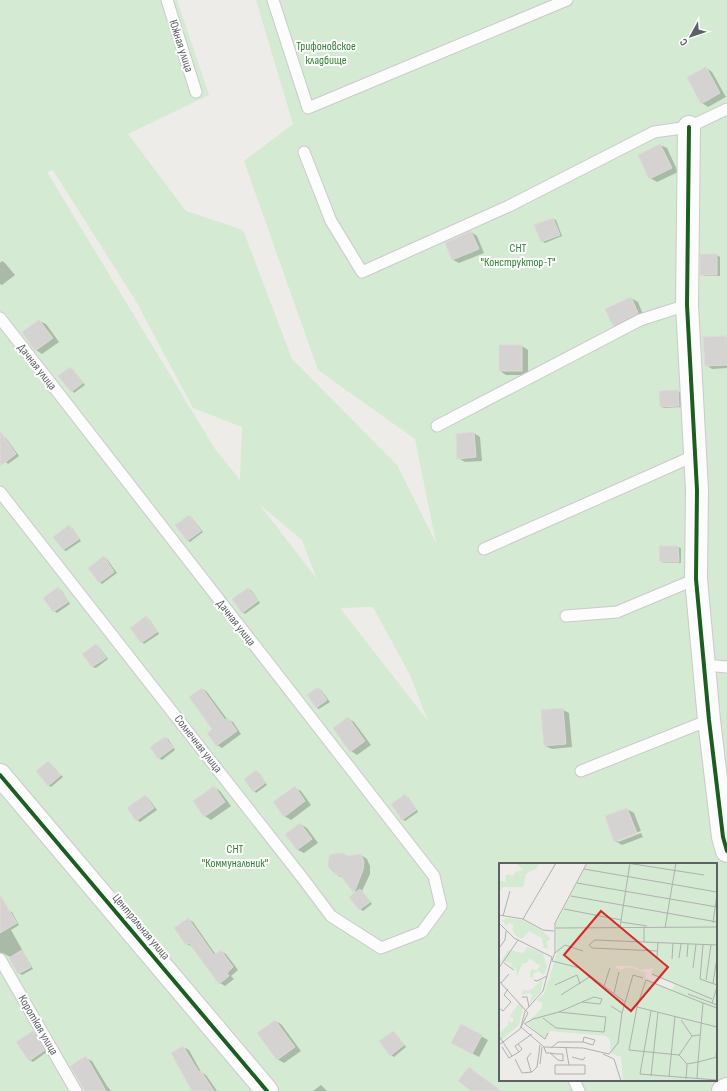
<svg xmlns="http://www.w3.org/2000/svg" width="727" height="1091" font-family="'Sofia Sans Condensed',sans-serif">
	<style>
		.green { fill: #d4ead2; fill-rule: evenodd }
		.shadow { fill: #0003 }
		.building { fill: #d4d3d1; stroke: #dcdbd7 }
		.lines { fill: none; stroke-linecap: round; stroke-linejoin: round }
		.lane-casing { stroke: #cacaca; stroke-width: 13 }
		.street-casing { stroke: #cacaca; stroke-width: 24 }
		.lane { stroke: #fcfcfc; stroke-width: 11 }
		.street { stroke: #fcfcfc; stroke-width: 22 }
		.cycleway-casing { stroke: #fff; stroke-width: 6 }
		.cycleway { stroke: #1b5e20; stroke-width: 4 }
		.labels { text-anchor: middle; dominant-baseline: central; stroke-width: 4; stroke-linejoin: round; paint-order: stroke }
		.street-label { font-size: 12px; fill: #5c6166; stroke: #fff }
		.park-label { font-size: 12px; fill: #2f8232; stroke: #fff }
		.inset-road { fill: none; stroke: #afb0b0; stroke-width: 1 }
		.view { fill: #d62828; fill-opacity: 0.15; stroke: #d62828; stroke-width: 2 }
		.inset-edge { fill: none; stroke: #5c6166; stroke-width: 2 }
	</style>
	<rect width="100%" height="100%" fill="#edece8"/>
	<path class="green" d="M0,0H177L209,95L128,134L186,211L243,230L292,359L397,465L436,543L415,439L318,370L244,161L293,124L256,0H727V1091H0ZM53,170L137,303L193,408L242,427L240,480L215,449L47,172ZM259,504L302,540L317,579ZM373,607L410,675L428,721L340,608ZM500,864H716V1080H500Z"/>
	<g class="shadow">
		<path d="M706,68L712,72L726,97L708,107L702,103Z"/>
		<path d="M660,145L667,148L678,172L657,182L650,178Z"/>
		<path d="M553,219L556,220L562,236L545,243L542,241L536,226Z"/>
		<path d="M471,232L477,236L484,253L459,263L453,260Z"/>
		<path d="M701,255H717L720,257V276H704L701,274Z"/>
		<path d="M2,261L5,263L15,275L2,285L0,284V263Z"/>
		<path d="M631,298L638,302L644,317L620,329L614,326Z"/>
		<path d="M39,321L46,324L59,342L42,354L36,350Z"/>
		<path d="M727,337V368L712,369L706,365Z"/>
		<path d="M522,346L528,350V375H506L500,371Z"/>
		<path d="M70,368L73,370L85,385L74,393L72,391Z"/>
		<path d="M678,391L681,393L682,407L664,408L661,407Z"/>
		<path d="M474,433L480,437L482,461L465,462L458,458Z"/>
		<path d="M3,437L6,438L19,456L8,464L0,456V439Z"/>
		<path d="M189,516L192,518L203,532L190,542L187,540Z"/>
		<path d="M69,527L72,528L81,541L66,551L63,550Z"/>
		<path d="M678,547L681,548V563H663L661,561Z"/>
		<path d="M104,558L107,559L117,573L102,584L99,582Z"/>
		<path d="M58,588L61,590L70,604L57,613L54,611L44,598Z"/>
		<path d="M248,589L251,590L260,603L245,614L242,612Z"/>
		<path d="M146,618L149,619L159,634L144,644L142,642Z"/>
		<path d="M96,645L99,647L108,659L96,668L93,667L84,654Z"/>
		<path d="M318,688L321,690L330,702L319,709L317,708Z"/>
		<path d="M203,689L207,692L227,719L233,722L241,734L222,748L217,745L214,730L191,697Z"/>
		<path d="M563,710L569,713L572,747L552,749L545,746Z"/>
		<path d="M348,718L354,722L371,745L357,755L351,751Z"/>
		<path d="M165,738L168,739L175,750L162,760L159,758Z"/>
		<path d="M49,762L63,777L51,787L48,785Z"/>
		<path d="M256,771L259,773L267,785L256,793L254,791Z"/>
		<path d="M214,787L220,791L231,806L211,820L205,816Z"/>
		<path d="M295,788L301,791L311,805L291,820L284,816Z"/>
		<path d="M145,796L148,798L157,810L140,822L137,820L128,808Z"/>
		<path d="M405,796L408,797L418,812L405,821L402,819Z"/>
		<path d="M627,809L634,813L641,831L618,839V842L641,833L643,837L622,845L615,841Z"/>
		<path d="M300,824L307,828L318,843L304,853L298,850Z"/>
		<path d="M361,855L367,859L370,866V874L362,891L372,904L363,911L360,909L351,897L356,893L343,878L335,874L347,857Z"/>
		<path d="M9,911L12,912L19,925L11,930L33,969L22,975L19,973L10,957L3,953L0,955V916Z"/>
		<path d="M188,919L193,922L216,955L221,951L226,954L238,970L231,976L234,979L225,986L220,983L192,947L187,944Z"/>
		<path d="M275,1021L281,1024L301,1051L284,1063L277,1059Z"/>
		<path d="M461,1025L488,1040L479,1057L458,1046Z"/>
		<path d="M33,1032L36,1034L47,1052L33,1062L30,1060Z"/>
		<path d="M393,1032L396,1034L406,1047L394,1057L391,1055Z"/>
		<path d="M183,1047L189,1050L201,1072L206,1075L217,1091H193Z"/>
		<path d="M86,1058L92,1061L107,1086L111,1091H86Z"/>
		<path d="M321,1085L327,1091H313Z"/>
	</g>
	<g class="building">
		<path d="M706,67L720,93L701,104L687,77Z"/>
		<path d="M660,144L672,168L649,179L638,155Z"/>
		<path d="M553,218L560,235L541,242L534,225Z"/>
		<path d="M471,231L479,249L452,260L445,243Z"/>
		<rect x="700" y="254" width="17" height="21"/>
		<path d="M631,297L638,313L613,326L605,309Z"/>
		<path d="M39,320L53,338L35,351L22,332Z"/>
		<path d="M727,336V365L705,366L703,337Z"/>
		<rect x="499" y="345" width="23" height="26"/>
		<path d="M70,367L83,383L71,392L58,376Z"/>
		<path d="M678,390L679,406L660,407L659,391Z"/>
		<path d="M0,431L16,454L0,466Z"/>
		<path d="M474,432L476,457L457,459L456,434Z"/>
		<path d="M189,515L201,531L187,541L175,525Z"/>
		<path d="M69,525L79,539L63,550L53,537Z"/>
		<path d="M659,546H678L679,562H660Z"/>
		<path d="M104,556L114,572L99,583L88,568Z"/>
		<path d="M58,587L68,602L53,612L43,598Z"/>
		<path d="M248,588L258,601L242,613L232,599Z"/>
		<path d="M146,616L157,632L141,643L130,628Z"/>
		<path d="M96,644L106,658L92,667L82,654Z"/>
		<path d="M318,687L327,700L316,708L307,695Z"/>
		<path d="M202,688L225,720L228,718L237,731L216,746L207,733L212,729L189,697Z"/>
		<path d="M563,708L566,744L544,746L541,710Z"/>
		<path d="M348,717L365,741L350,752L333,728Z"/>
		<path d="M165,737L173,748L158,759L150,747Z"/>
		<path d="M48,761L61,775L48,786L36,771Z"/>
		<path d="M256,770L265,783L253,792L244,779Z"/>
		<path d="M214,786L225,802L204,817L193,801Z"/>
		<path d="M295,786L305,801L284,817L273,802Z"/>
		<path d="M405,794L416,810L402,820L391,804Z"/>
		<path d="M145,795L154,808L136,821L127,808Z"/>
		<path d="M627,808L637,833L614,842L605,816Z"/>
		<path d="M300,823L312,839L297,850L285,834Z"/>
		<path d="M338,853H343L347,856L361,854L364,862L363,870L354,893L340,875L335,874L328,867V862L330,855Z"/>
		<path d="M360,889L370,902L359,910L349,897Z"/>
		<path d="M0,895L17,923L0,933Z"/>
		<path d="M188,918L214,955L221,950L233,967L227,973L229,976L219,984L189,943L186,945L174,928Z"/>
		<path d="M22,950L31,967L18,974L9,958Z"/>
		<path d="M275,1020L295,1047L277,1060L257,1033Z"/>
		<path d="M461,1024L482,1035L472,1054L451,1043Z"/>
		<path d="M33,1031L45,1050L29,1061L16,1042Z"/>
		<path d="M393,1031L404,1045L390,1056L379,1041Z"/>
		<path d="M183,1046L199,1072L201,1071L214,1091H192L171,1053Z"/>
		<path d="M86,1056L106,1091H85L70,1066Z"/>
		<path d="M469,1067L501,1091H471L458,1081Z"/>
	</g>
	<g class="lines">
		<defs>
			<g id="lane">
				<path d="M167,0L196,92"/>
				<path d="M273,0L308,108L567,0"/>
				<path d="M304,152L331,221L362,272L509,206L654,132L689,127L727,109"/>
				<path d="M0,318L434,876L441,906L422,932L381,948L331,916L304,880L0,492"/>
				<path d="M437,426L640,320L687,305"/>
				<path d="M484,549L696,455"/>
				<path d="M566,616L617,612L696,579"/>
				<path d="M705,665L727,667"/>
				<path d="M581,771L709,720"/>
				<path d="M0,959L76,1091"/>
				<path d="M574,1080L579,1091"/>
			</g>
			<g id="street">
				<path d="M689,127L687,305L697,490L696,579L709,720L723,837L727,851"/>
				<path d="M0,775L267,1091"/>
				<path d="M723,1091L727,1089"/>
			</g>
		</defs>
		<use href="#lane" class="lane-casing"/>
		<use href="#street" class="street-casing"/>
		<use href="#lane" class="lane"/>
		<use href="#street" class="street"/>
		<defs>
			<g id="cycleway">
				<path d="M689,127L687,305L697,490L696,579L709,720L723,837L727,851"/>
				<path d="M0,775L267,1091"/>
			</g>
		</defs>
		<use href="#cycleway" class="cycleway-casing"/>
		<use href="#cycleway" class="cycleway"/>
	</g>
	<g class="labels">
		<g class="street-label">
			<text transform="translate(181 46) rotate(72)">Южная улица</text>
			<text transform="translate(37 367) rotate(52)">Дачная улица</text>
			<text transform="translate(236 623) rotate(52)">Дачная улица</text>
			<text transform="translate(198 744) rotate(52)">Солнечная улица</text>
			<text transform="translate(141 927) rotate(50)">Центральная улица</text>
			<text transform="translate(38 1025) rotate(60)">Короткая улица</text>
		</g>
		<g class="park-label">
			<text x="326" y="46">Трифоновское<tspan x="326" dy="14">кладбище</tspan></text>
			<text x="518" y="248">СНТ<tspan x="518" dy="14">"Конструктор-Т"</tspan></text>
			<text x="235" y="849">СНТ<tspan x="235" dy="14">"Коммунальник"</tspan></text>
		</g>
	</g>
	<g transform="translate(499 863)">
		<rect width="218" height="218" fill="#edece8"/>
		<path d="M17,0H41L38,5L27,11L24,24H4L0,29L1,18L7,19L6,13L9,11L14,13L16,9L24,7ZM89,0H218V218H124L122,194L112,190L111,177L107,173L51,168L46,177L28,160L43,145V140L38,137L45,131L58,90L57,60ZM115,103H132L142,107L154,105L152,112L176,121L173,127L146,115L147,110L130,104L121,107ZM7,55L24,57L42,67L52,76L48,78L49,86L45,85L43,75L30,68L23,76L17,73L13,66L15,63L10,59L8,63L3,58ZM28,84L44,90L48,104L45,112L39,108L34,111V116L31,113L32,106L38,107L41,103L30,95L29,99L23,101L18,114L17,106L12,103L13,101L4,98L0,102L9,87L25,90ZM44,116L42,128L30,141L33,132L31,130L22,132L25,126L28,128L33,126ZM20,140L24,144L20,162L0,179V171L9,162V157L13,160L15,156L11,153Z" fill="#d4ead2" fill-rule="evenodd"/>
		<path class="inset-road" d="M88,0L56,60V89L53,98L81,105L126,139M128,0L205,12M85,6L218,29M78,20L218,44M72,33L218,59M65,46L122,57M0,52L24,56L44,67L55,68M4,53L11,28M24,56L57,0M122,59L148,63M0,60L15,75L53,94L44,128L26,148L22,164M214,60L218,30M121,64L131,0M145,64V79M57,65L218,64M166,65L177,0M204,82L201,116L218,122M0,85L6,77L7,68M159,88L93,85L90,82L96,77L218,82M56,90L66,82L84,88M158,94L159,80M188,94L189,81M180,95L182,81M173,96L174,80M5,100L15,107M0,105L19,77M194,105L197,81M153,111L213,136M35,117L38,118L48,113M207,117L212,82M0,118L29,150L21,166L0,182M2,120L10,111M214,120L218,95M56,122L78,112L81,121M105,123L111,105M218,124L213,140L218,142M115,130L120,109M189,131L213,140M62,132L92,113M23,134H28L30,144M112,143L123,150M138,144L218,164M0,145L4,148L12,139L5,132L9,126M218,145L204,140L199,199L218,194M152,148L141,211L218,217M44,155L57,165L105,169L107,154L60,149L83,139L95,134L103,136L101,141L83,139M182,157L193,173M25,161L34,156L60,149M26,161L46,176L49,170M22,164L45,184L84,185L110,191L119,180L123,150L134,112L144,115M201,172L193,173L180,192L130,187L138,144L147,117L204,140M0,173L13,193M19,181L16,183L20,189L23,186L19,181L33,171M3,184L10,195L20,189M45,184L47,190H51L57,191H64V198L59,197L51,190M52,185L59,179H84L85,174L96,177L94,182L84,179M67,185L70,202H86V211H56V202H70M104,191L115,196L122,218M180,192L188,201L199,199L198,216M73,194L84,197L86,194M217,194L218,180M16,196L23,210L33,209L38,204L41,182M41,201L43,184M32,209L28,195L32,190M152,213L159,149M170,214L176,153M187,216L188,201"/>
		<path class="view" d="M102,48L169,104L132,148L65,92Z"/>
		<rect width="218" height="218" class="inset-edge"/>
	</g>
	<g transform="translate(691 36) rotate(230)" stroke="#ffffff" stroke-width="3" paint-order="stroke">
	<path d="M0-3L7 15L0 10L-7 15Z" fill="#5c6166"/>
	<text y="-6" font-size="11" font-weight="bold" text-anchor="middle" fill="#5c6166">С</text>
	</g>
</svg>
